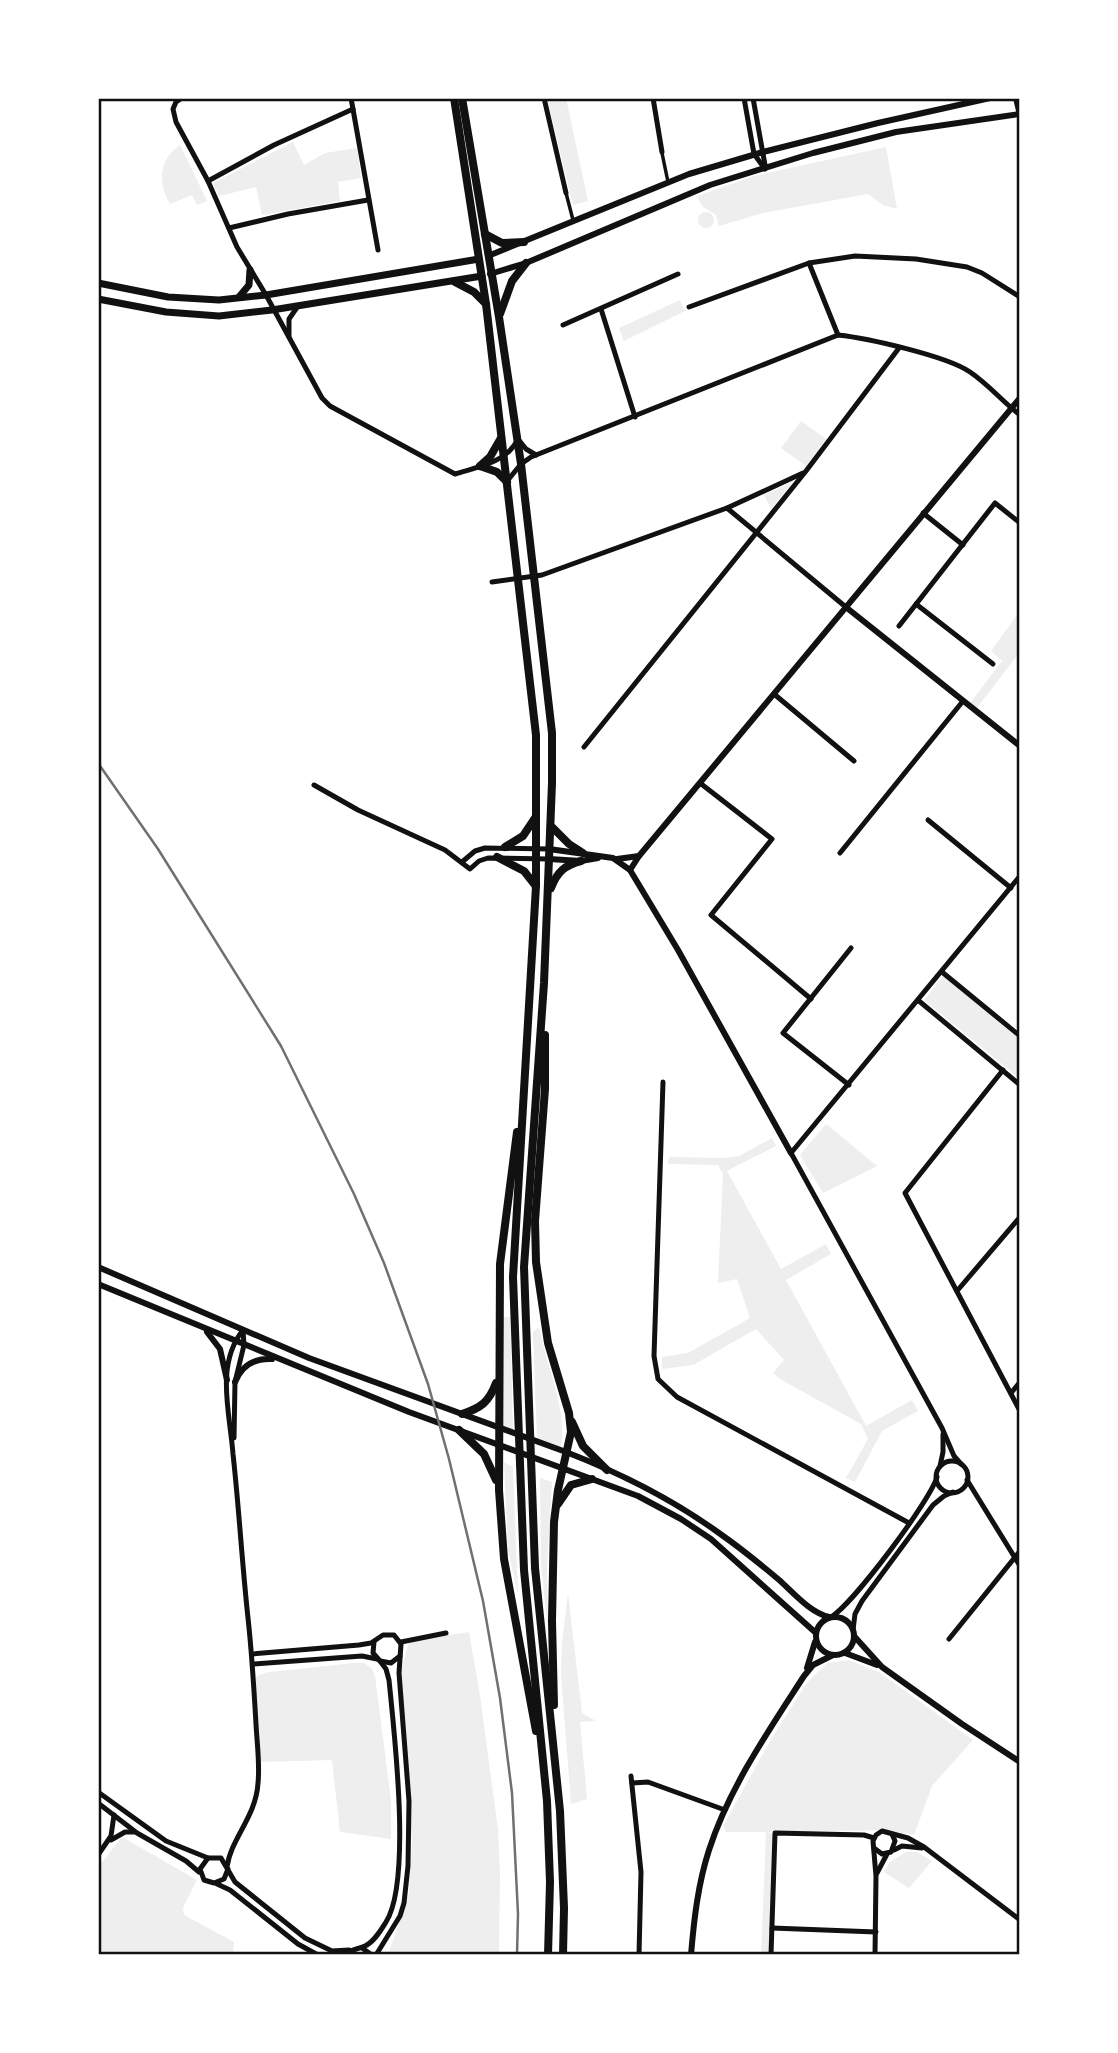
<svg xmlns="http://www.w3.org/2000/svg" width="1118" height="2053" font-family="'Times New Roman',serif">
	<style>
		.green { fill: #eee }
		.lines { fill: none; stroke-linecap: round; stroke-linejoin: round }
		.pedestrian { stroke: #111; stroke-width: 3.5 }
		.minor { stroke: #111; stroke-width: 5 }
		.tertiary { stroke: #111; stroke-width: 6 }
		.secondary { stroke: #111; stroke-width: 7 }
		.primary { stroke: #111; stroke-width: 8 }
		.rail { stroke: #707070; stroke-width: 2.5 }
		.neatline { fill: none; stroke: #111; stroke-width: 2.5 }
	</style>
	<rect width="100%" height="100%" fill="#fff"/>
	<g class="green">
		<path d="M547,98H566L588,201L573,205Z"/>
		<path d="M293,142L304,165L325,153L357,148L361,178L338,182L340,201L262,215L256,187L219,196L213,183Z"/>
		<path d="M180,145L207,201L197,205L192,195L170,204C158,183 158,160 180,145Z"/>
		<path d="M886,147L897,209L883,205L868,194L763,213L719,226L716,215L702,206L697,196L754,176Z"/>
		<circle cx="706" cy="220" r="8"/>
		<path d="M680,300L685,311L624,341L619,328Z"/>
		<path d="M801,421L826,439L806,466L781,448Z"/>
		<path d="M793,482L771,509L764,495Z"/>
		<path d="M1020,611V652L976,709L970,703L1002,661L991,651Z"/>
		<path d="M943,976L1020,1040V1079L924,1000Z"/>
		<path d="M826,1124L877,1166L823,1193L800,1155Z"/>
		<path d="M772,1138L776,1146L727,1171L781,1269L826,1244L831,1254L786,1280L866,1426L912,1400L918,1411L882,1431L855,1482L846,1478L868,1439L861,1424L780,1379L773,1373L784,1360L756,1329L693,1365L662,1369V1357L688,1353L750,1318L737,1279L718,1283L723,1174L718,1165L668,1164L669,1157L724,1158L739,1156Z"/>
		<path d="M502,1317H510L513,1430L502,1428Z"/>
		<path d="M539,1327C545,1360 570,1418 560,1449L537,1441L533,1332Z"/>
		<path d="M504,1462L513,1467L518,1594L508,1550Z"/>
		<path d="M540,1478L552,1482L547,1565L548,1630L541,1565Z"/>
		<path d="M568,1593L582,1713L596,1721L580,1722L587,1799L571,1804L561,1675L562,1643Z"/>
		<path d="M469,1632L480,1696L498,1829L500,1873L499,1955H388L409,1893L412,1843L401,1671L409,1641Z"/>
		<path d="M849,1660L879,1672L973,1740L932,1786L914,1835L883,1830L768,1832L773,1835L769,1955H761L766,1832H726L723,1826L770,1741L806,1684L827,1663Z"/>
		<path d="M354,1663H364L372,1669L375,1676L391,1800V1839L340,1832L332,1760L260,1762L255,1681L257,1676L269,1672Z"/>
		<path d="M122,1837L197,1880L183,1908L184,1915L234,1942L233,1955H98V1867Z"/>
		<path d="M906,1852H917L932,1861L909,1888L884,1872L890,1862Z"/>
	</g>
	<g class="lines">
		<g class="pedestrian">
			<path d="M662,153L668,182"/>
			<path d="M566,193L573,220"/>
		</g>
		<g class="minor">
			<path d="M182,98L176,102L173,109L176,122L208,181L237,247L266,295L322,398L330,406L455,474C477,467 505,463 517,441"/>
			<path d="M351,98L378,250"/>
			<path d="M544,98L566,193"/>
			<path d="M653,98L662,152"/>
			<path d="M744,98L754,154L765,169"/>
			<path d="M753,98L765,165"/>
			<path d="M208,181L274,145L353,109"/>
			<path d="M229,228L288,214L368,200"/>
			<path d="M809,263L838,335"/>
			<path d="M689,307L809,263L855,256L916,259L967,267L982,273L1020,297"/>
			<path d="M601,309L635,417"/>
			<path d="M563,325L678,274"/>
			<path d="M289,336V319L298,306"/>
			<path d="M518,439L526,449L536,455"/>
			<path d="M508,480L521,464L531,457L838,335C867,338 947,356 970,372C988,384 1003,402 1020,415"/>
			<path d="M727,508L803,473"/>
			<path d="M923,513L963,545"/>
			<path d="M492,582L542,575L727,508L847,608"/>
			<path d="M916,604L993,664"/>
			<path d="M899,626L995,503L1020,523"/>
			<path d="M774,694L854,761"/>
			<path d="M584,747L806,471L899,348"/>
			<path d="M700,783L772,839L711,915L811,999"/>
			<path d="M314,785L358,810L445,850L470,869L479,861L488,858L549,859"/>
			<path d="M928,820L1011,888"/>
			<path d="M840,853L963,701"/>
			<path d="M462,862L475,851L485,848L549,849"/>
			<path d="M942,972L1020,1036"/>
			<path d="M919,1001L1020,1085"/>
			<path d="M1003,1070L905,1193L1020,1411"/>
			<path d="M663,1082L654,1356L658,1379L677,1397L909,1523"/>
			<path d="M849,1085L783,1033L851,948"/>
			<path d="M957,1291L1020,1217"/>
			<path d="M1011,1393L1020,1382"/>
			<path d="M234,1438L235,1382L244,1345L243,1330"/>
			<circle cx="952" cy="1477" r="16"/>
			<path d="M961,1464L954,1456L942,1428L791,1153L1020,876"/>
			<path d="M940,1466L943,1452V1434"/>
			<path d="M967,1480L1020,1566"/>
			<path d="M831,1617C853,1604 930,1501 937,1477"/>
			<path d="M853,1630L855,1614L862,1601L933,1505L944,1496L953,1492"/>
			<path d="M949,1639L1020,1551"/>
			<path d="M374,1642L373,1653L380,1661L391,1663L400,1656"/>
			<path d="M401,1642L446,1633"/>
			<path d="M252,1654L359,1645L371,1643L383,1635H394L401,1644L399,1673L409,1801L408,1866L404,1903L400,1916L376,1955"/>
			<path d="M253,1664L362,1656L377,1659"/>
			<path d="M631,1776L641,1872L639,1955"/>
			<path d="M632,1783L648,1782L725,1810"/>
			<path d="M98,1792L166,1841L208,1858"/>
			<path d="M98,1803L137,1833L186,1861L199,1872"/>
			<path d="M111,1840L125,1832H134"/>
			<path d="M874,1848L882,1854L891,1852L895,1841L892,1834"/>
			<path d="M894,1850L902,1846L922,1848"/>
			<path d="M98,1855L111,1836L114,1815"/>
			<path d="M227,1867C231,1838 256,1817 258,1783C260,1764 257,1744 256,1724C254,1689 252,1654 248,1618C242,1563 239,1508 233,1454C230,1413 215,1365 243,1330"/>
			<path d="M228,1869L224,1879L214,1883L204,1880L200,1869L208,1858H221L235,1882L305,1938L332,1951L349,1950"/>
			<path d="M877,1873L887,1854"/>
			<path d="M217,1884L230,1890L298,1944L318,1955"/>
			<path d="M772,1928L876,1932"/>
			<path d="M362,1948L372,1955"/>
			<path d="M346,1955C352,1948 357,1950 365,1946C374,1942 381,1930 386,1922C412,1881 394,1731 389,1680L386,1669L380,1661"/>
			<path d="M771,1955L775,1833L864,1835L874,1838"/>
			<path d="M875,1955L876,1876L873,1841L876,1835L882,1831L908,1838L924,1847L1020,1920"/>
			<path d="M1018,1955L1020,1953"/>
		</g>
		<g class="tertiary">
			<path d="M1016,98L1020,115"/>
			<path d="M488,256L689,174L763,152L878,123L990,98"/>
			<path d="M490,274L526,263L710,185L813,153L896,132L1020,114"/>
			<path d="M847,608L1020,746"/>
			<path d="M549,849L613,858L630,870L678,950L791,1153"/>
			<path d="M549,859L581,861L598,858"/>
			<path d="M617,859L639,856"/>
			<path d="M630,870L639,856L1020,398"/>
			<path d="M98,1267L309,1358L566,1452C620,1473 672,1499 719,1533C739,1547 759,1563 778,1579C793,1592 809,1612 829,1617"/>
			<path d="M98,1284L409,1412L638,1496L681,1519L711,1539L816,1633"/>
			<path d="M207,1332L220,1349L227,1380"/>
			<path d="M235,1382C242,1365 254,1358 272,1359"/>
			<circle cx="835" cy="1636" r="19"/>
			<path d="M854,1636L882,1667L962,1724L1020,1762"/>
			<path d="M845,1653L877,1665"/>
			<path d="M807,1668L815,1642"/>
			<path d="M691,1955C694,1919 698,1884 709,1850C729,1788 769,1730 804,1676L813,1665L833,1655"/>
		</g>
		<g class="secondary">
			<path d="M98,283L168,297L219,300L266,295L479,259"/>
			<path d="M239,297L249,285L250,270"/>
			<path d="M98,299L166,312L219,316L272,310L482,276"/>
		</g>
		<g class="primary">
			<path d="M454,98L486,304L536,735V886L513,1277L524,1570L547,1801L550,1882L548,1955"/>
			<path d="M462,98L499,317L521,464L552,733V783L544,983L524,1267L535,1568L560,1811L564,1908L563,1955"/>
			<path d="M485,234L502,243L524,242"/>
			<path d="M455,282L474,292L486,304"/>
			<path d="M500,314L512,281L526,263"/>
			<path d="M480,466L490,457L501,438"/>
			<path d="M480,466L497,472L507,482"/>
			<path d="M551,826L569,844L583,853"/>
			<path d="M505,847L523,836L535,818"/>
			<path d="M497,857L524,871L535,885"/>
			<path d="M551,888C557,872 565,865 581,861"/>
			<path d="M545,1035V1089L535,1221L536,1262L548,1343L569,1413L571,1432L558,1490L554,1522L552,1621L554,1705"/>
			<path d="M517,1132L500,1264L499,1490L504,1559L536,1731"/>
			<path d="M462,1414C481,1408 489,1402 496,1383"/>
			<path d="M572,1422L583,1446L607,1470"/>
			<path d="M459,1430L484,1454L496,1480"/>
			<path d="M558,1504L571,1485L592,1479"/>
		</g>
		<path class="rail" d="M98,763L158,849L281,1046L354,1194L384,1263L428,1384L449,1459L483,1601L500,1698L512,1793L518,1914L517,1955"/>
	</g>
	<rect width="1118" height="2053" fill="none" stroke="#ffffff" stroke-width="200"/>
	<rect x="100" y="100" width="918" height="1853" class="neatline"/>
</svg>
